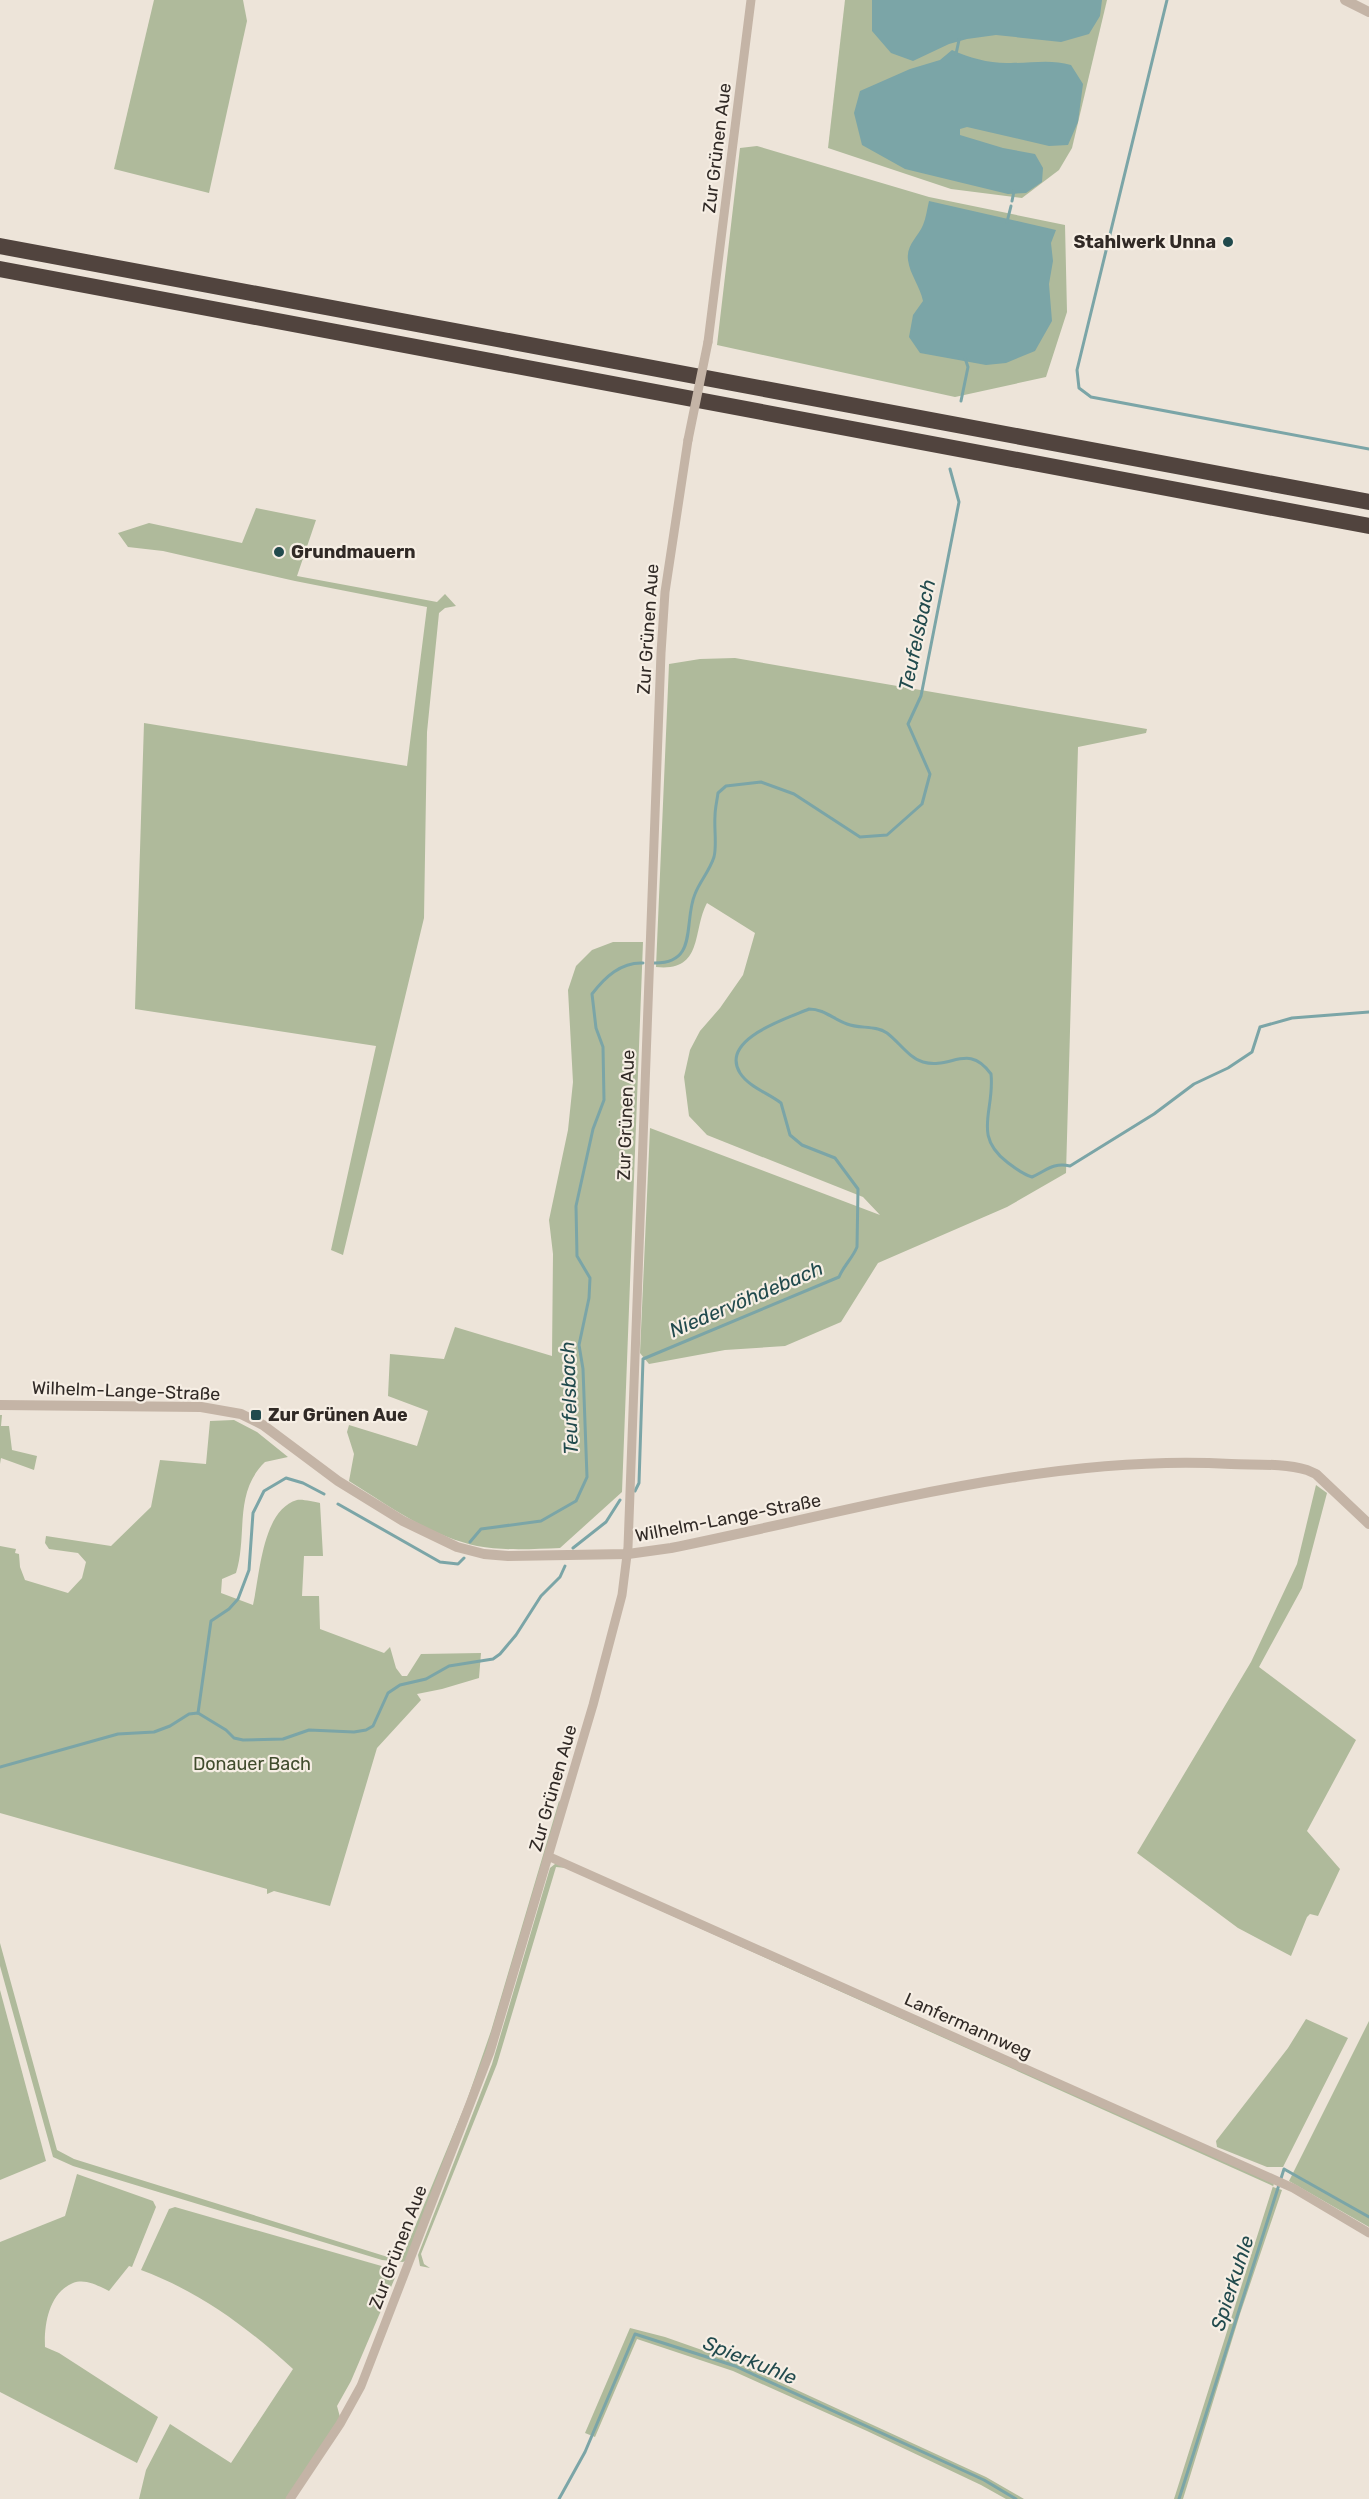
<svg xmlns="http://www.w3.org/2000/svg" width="1369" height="2499" font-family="Rubik,sans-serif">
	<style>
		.green { fill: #afba9b }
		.water { fill: #7ba5a7 }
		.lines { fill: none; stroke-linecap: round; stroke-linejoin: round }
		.stream { stroke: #7ba5a7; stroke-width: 3 }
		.minor { stroke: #c4b4a6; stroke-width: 9 }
		.tertiary { stroke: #c4b4a6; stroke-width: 10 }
		.motorway { stroke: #51443e; stroke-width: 16 }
		.minor-bridge { stroke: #c4b4a6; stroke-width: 9 }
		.poi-dot { fill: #214a4d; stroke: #f6eee4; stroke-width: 2 }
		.labels { text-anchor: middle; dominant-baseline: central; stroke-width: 4.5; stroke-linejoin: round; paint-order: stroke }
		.street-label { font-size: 18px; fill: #312a26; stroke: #f6eee4 }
		.poi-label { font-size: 18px; font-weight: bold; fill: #312a26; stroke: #f6eee4; text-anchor: start }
		.park-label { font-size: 18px; fill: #404c2d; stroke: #f6eee4 }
		.water-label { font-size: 20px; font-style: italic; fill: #214a4d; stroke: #f6eee4 }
	</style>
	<rect width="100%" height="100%" fill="#ede4d9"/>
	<g class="green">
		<path d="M154,0H243L247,21L209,193L114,169Z"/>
		<path d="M845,0H1107L1072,148L1059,170L1022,198L951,189L828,148Z"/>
		<path d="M757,146L929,197L1065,225L1067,312L1046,377L955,397L717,345L740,148Z"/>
		<path d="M256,508L316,520L297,576L437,602L445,594L456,606L445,608L439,613L427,732L424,918L343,1255L331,1250L376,1046L135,1009L144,723L407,766L427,607L295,581L163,551L128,547L118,533L149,523L242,543Z"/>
		<path d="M735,658L1147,729L1146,733L1078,747L1066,1173L1007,1207L878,1263L841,1322L785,1346L725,1350L649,1364L640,1353L650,1128L880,1215L863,1197L707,1135L689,1116L684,1077L690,1050L700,1031L720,1008L743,975L755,933L707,903C692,931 704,972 656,967L669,664L700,659Z"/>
		<path d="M613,942H643L622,1492L560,1548C533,1549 504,1551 477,1546C430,1536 389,1506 349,1481L354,1454L347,1432L349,1425L417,1446L428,1411L388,1396L390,1354L444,1359L455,1327L552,1356L553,1254L549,1220L568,1130L573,1082L568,990L576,966L592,950Z"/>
		<path d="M0,1415H2L1,1426H9L12,1450L37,1456L34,1470L1,1458L0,1464Z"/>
		<path d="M234,1420L257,1432L288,1457L265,1462C233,1493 248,1535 236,1573L222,1579L221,1593L253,1605C260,1575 262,1510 297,1500C303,1499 314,1502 320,1503L323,1556H304L302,1596H319L320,1629L384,1653L390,1647L396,1668L402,1676H407L421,1654L481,1653L479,1678L442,1689L417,1694L421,1700L377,1748L330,1906L274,1891L267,1894V1889L0,1813V1546L16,1549L15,1553L19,1554L20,1567L25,1580L68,1593L82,1578L86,1562L78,1553L49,1549L45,1543L46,1536L111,1546L151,1507L160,1460L206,1464L210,1421Z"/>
		<path d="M1316,1485L1327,1493L1302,1588L1259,1667L1356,1740L1307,1831L1340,1869L1318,1916L1310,1914L1307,1917L1291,1956L1238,1928L1137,1853L1251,1662L1297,1564Z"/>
		<path d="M559,1801L561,1802L493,2033L407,2260L403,2262L382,2260L73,2166L53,2157L0,1966V1943L57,2150L74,2159L391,2258L399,2257L405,2251L466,2103L491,2031Z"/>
		<path d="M555,1864H560L1274,2183L1273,2187L1282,2190L1240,2314L1183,2499H1174L1273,2186L566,1868L556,1867L497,2064L421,2254L424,2264L430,2268L420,2266L418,2255L492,2064L550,1868Z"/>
		<path d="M0,1990L46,2161L0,2180Z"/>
		<path d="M1306,2019L1348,2038L1283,2167H1267L1217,2147L1216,2141L1288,2048Z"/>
		<path d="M1369,2021V2227L1289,2181Z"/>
		<path d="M77,2174L153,2201L156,2207L132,2267L129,2266L109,2291C99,2286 85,2278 73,2283C49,2293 44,2324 45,2347L59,2353L158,2417L137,2463L0,2392V2242L65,2216Z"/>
		<path d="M175,2207L392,2269L397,2273L351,2381L337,2406L340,2417L286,2499H139L146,2470L170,2424L231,2463L293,2369C247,2327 200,2292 141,2270L169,2209Z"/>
		<path d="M630,2328L665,2337L736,2362L986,2477L1024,2499H1006L981,2485L867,2431L733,2371L637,2339L595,2437L585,2433Z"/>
	</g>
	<g class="water">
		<path d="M872,0H1102L1100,16L1089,34L1061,42L996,35L967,39L949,44L913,61L891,53L872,31Z"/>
		<path d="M952,50C970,58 991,64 1011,63C1032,63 1051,59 1071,65L1083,84L1078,122L1068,145L1049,146L967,127L960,129V135L1003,148L1035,154L1043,168L1042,182L1026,193L1008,194L905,169L862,145L854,113L860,91L910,69L940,60Z"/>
		<path d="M929,201L1056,230L1051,243L1053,261L1049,284L1052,321L1035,351L1006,363L986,365L920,353L909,337L913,315L923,301C920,286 910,275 908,260C906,245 918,237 923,225C926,218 927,209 929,201Z"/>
	</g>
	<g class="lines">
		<g class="stream">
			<path d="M1167,0L1077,370L1079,388L1091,397L1369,449"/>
			<path d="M956,54L959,40"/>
			<path d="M1012,201L1014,191"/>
			<path d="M1007,222L1011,206"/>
			<path d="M961,401L968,367L965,358"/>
			<path d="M654,963C699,964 683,922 695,894C700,881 709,872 714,857C717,845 714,829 715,816C715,808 717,801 718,793L726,786L761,782L794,794L860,837L887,835L922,804L930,774L908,724L921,696L959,502L950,469"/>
			<path d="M635,1491L639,1483L643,1359L839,1277C844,1265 852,1259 857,1247L858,1189L835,1158L802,1145L790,1135L781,1103C768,1093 749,1087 740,1073C719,1039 788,1018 809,1009C824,1009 833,1019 847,1024C860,1029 875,1025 887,1033C899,1042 909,1058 923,1062C951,1070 968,1042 991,1074C995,1111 972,1135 1007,1162C1015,1168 1022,1174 1032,1177C1046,1171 1053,1162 1070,1166L1154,1114L1194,1084L1228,1068L1252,1052L1260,1027L1292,1018L1369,1012"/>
			<path d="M338,1504L440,1562L458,1564L464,1558"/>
			<path d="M470,1542L481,1529L541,1521L576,1501L587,1477L583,1369L579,1345L589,1298L590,1278L577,1256L576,1206L593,1129L604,1100L603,1047L596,1028L592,994C605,977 621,962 643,963"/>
			<path d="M573,1548L606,1522L620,1500"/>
			<path d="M198,1713L211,1621L229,1609L238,1599L249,1570L253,1513L264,1491L286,1478L303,1483L324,1494"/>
			<path d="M0,1767L118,1734L154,1732L170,1726L189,1714L198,1713L226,1730L234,1738L243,1740L283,1739L309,1730L354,1732L366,1730L373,1726L388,1693L400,1685L426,1679L449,1666L493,1659L500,1654L516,1635L541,1596L560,1577L565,1566"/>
			<path d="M559,2499L585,2452L635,2334L735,2366L984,2480L1016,2499"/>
			<path d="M1179,2499L1284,2169L1369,2217"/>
		</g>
		<g class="minor">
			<path d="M708,342L751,0"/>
			<path d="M550,1857L1293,2188L1369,2233"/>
			<path d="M290,2499L340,2424L361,2386L490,2052L593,1705L622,1595L628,1547L661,653L665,592L688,440"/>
		</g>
		<g class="tertiary">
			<path d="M1345,0L1369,12"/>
			<path d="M0,1405L201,1407L241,1414L263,1425L338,1481L403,1521L457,1547L484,1554L508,1556L628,1554L671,1548C850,1512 1047,1453 1231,1464C1255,1465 1283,1463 1307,1470L1316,1474L1369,1524"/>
		</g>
		<g class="motorway">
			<path d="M0,246L1369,502"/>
			<path d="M0,269L1369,526"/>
		</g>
		<path class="minor-bridge" d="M688,440L708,342"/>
	</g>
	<g class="poi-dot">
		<circle cx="1228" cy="242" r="6"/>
		<circle cx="279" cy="552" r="6"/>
		<rect x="250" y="1409" width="12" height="12" rx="3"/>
	</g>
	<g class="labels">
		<g class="street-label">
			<text transform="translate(717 148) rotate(-83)">Zur Grünen Aue</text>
			<text transform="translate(648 629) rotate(-86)">Zur Grünen Aue</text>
			<text transform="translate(626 1115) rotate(-88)">Zur Grünen Aue</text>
			<text transform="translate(126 1391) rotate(2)">Wilhelm-Lange-Straße</text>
			<text transform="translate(728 1518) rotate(-11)">Wilhelm-Lange-Straße</text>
			<text transform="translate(553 1788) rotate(-74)">Zur Grünen Aue</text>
			<text transform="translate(968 2026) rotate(24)">Lanfermannweg</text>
			<text transform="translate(398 2247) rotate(-69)">Zur Grünen Aue</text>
		</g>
		<g class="poi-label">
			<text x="1216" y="242" text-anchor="end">Stahlwerk Unna</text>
			<text x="291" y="552">Grundmauern</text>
			<text x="268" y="1415">Zur Grünen Aue</text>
		</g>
		<g class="park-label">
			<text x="252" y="1764">Donauer Bach</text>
		</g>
		<g class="water-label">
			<text transform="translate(917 635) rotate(-78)">Teufelsbach</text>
			<text transform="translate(746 1299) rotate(-23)">Niedervöhdebach</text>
			<text transform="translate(569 1398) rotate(-92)">Teufelsbach</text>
			<text transform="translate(1232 2283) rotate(-72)">Spierkuhle</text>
			<text transform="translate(750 2360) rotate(22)">Spierkuhle</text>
		</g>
	</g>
</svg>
